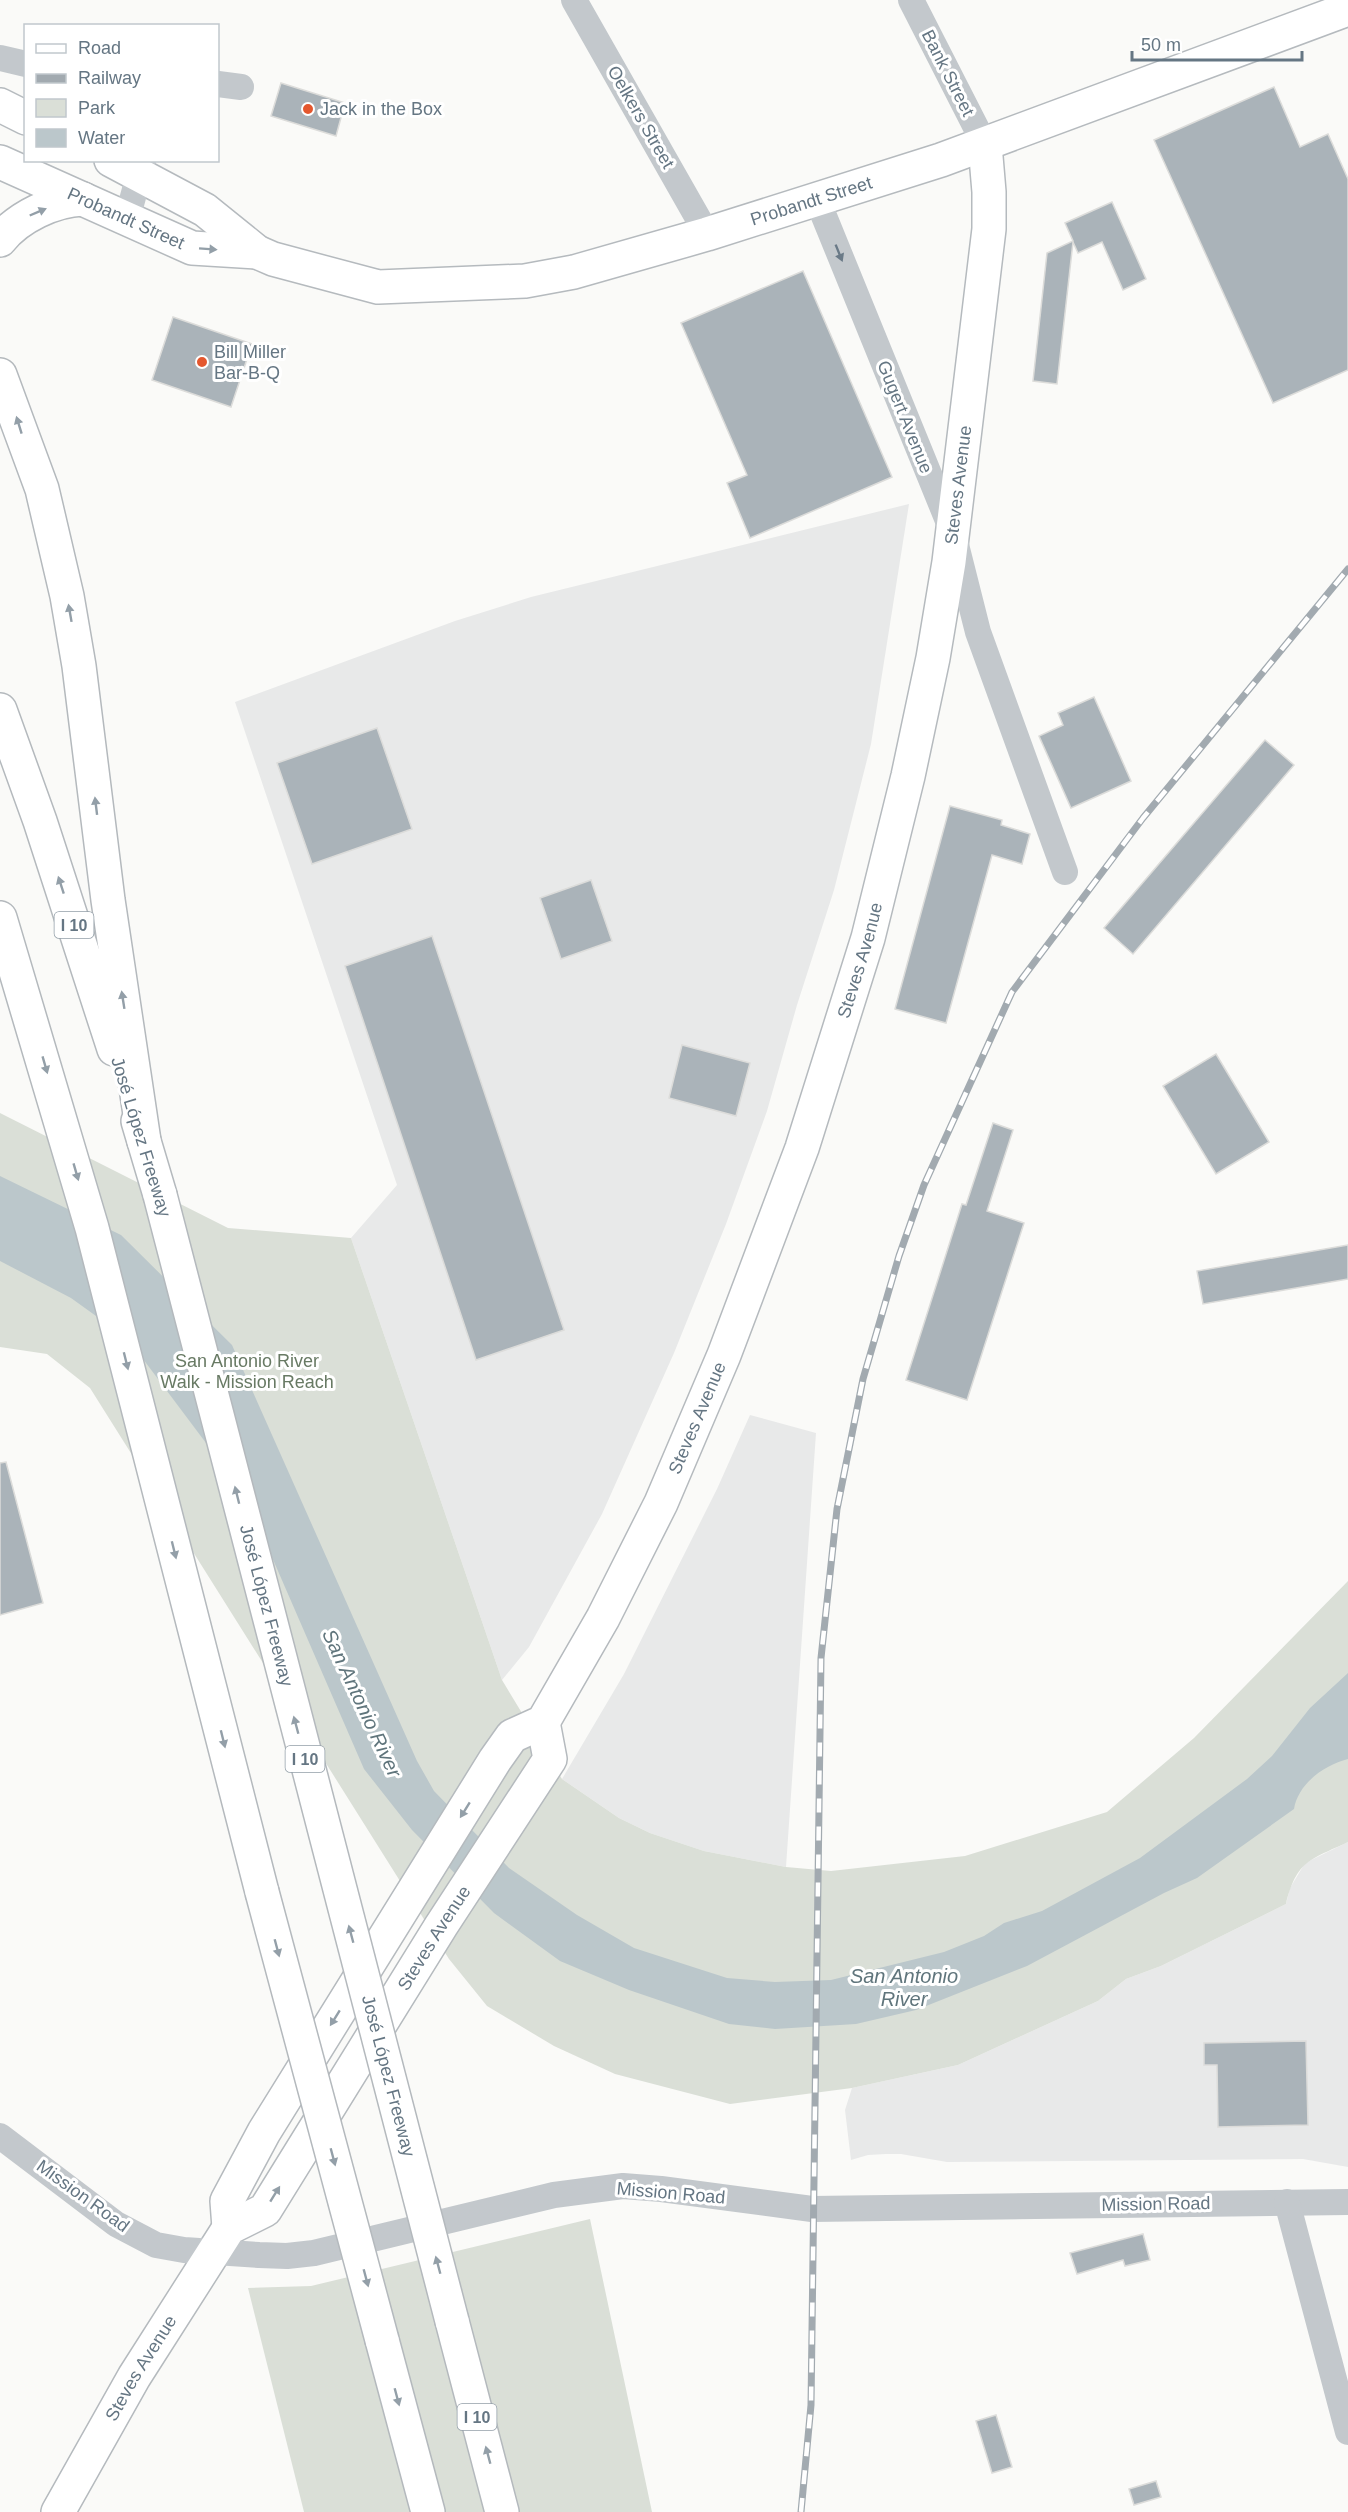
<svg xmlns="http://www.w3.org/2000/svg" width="1348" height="2512" font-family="Helvetica,sans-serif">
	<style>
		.built { fill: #e8e9e9 }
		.green { fill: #dadfd7 }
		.water { fill: #bbc7cb }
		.building { fill: #aab3b9; stroke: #dcdcda; stroke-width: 1.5 }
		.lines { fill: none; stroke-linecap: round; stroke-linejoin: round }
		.major-casing { stroke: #b5babe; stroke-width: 36 }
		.highway-casing { stroke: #b4b9bd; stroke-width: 36 }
		.minor { stroke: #c3c8cc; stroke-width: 26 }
		.major { stroke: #fff; stroke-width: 33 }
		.highway { stroke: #fff; stroke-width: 33 }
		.rail-casing { stroke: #a2aab0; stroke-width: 7 }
		.rail { stroke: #fff; stroke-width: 4.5; stroke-dasharray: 14; stroke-linecap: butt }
		.highway-bridge-casing { stroke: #b4b9bd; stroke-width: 36; stroke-linecap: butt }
		.highway-bridge { stroke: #fff; stroke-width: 33 }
		.oneway { fill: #939fa8 }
		.oneway2 { fill: #6a7a87 }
		.poi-dot { fill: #e4572e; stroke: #fff; stroke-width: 2 }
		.labels { text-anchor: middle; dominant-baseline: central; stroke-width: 6; stroke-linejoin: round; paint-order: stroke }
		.shield { fill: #fff; stroke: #939fa8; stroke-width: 1.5 }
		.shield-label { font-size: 16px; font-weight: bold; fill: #657683 }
		.street-label { font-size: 18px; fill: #657683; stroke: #fff }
		.poi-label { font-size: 18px; fill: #657683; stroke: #fff; text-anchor: start }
		.park-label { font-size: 18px; fill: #687a64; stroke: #fff }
		.water-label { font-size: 20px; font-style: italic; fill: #60757c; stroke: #fff }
	</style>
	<rect width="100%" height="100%" fill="#fafaf8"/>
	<g class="built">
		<path d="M909,504L871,744L834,890L797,1005L767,1111L726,1224L674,1353L602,1514L529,1647L502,1680L351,1238L397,1185L235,702L455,621L531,597Z"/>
		<path d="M750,1415L816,1433L786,1867L704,1851L650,1833L619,1818L562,1779L624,1674L717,1489Z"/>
		<path d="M1348,1842V2167L1303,2159L947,2162L901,2154H886L868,2155L851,2160L845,2110L852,2088L958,2065L1098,2001L1126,1979L1161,1966L1286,1904L1290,1888L1305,1863Z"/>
	</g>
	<g class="green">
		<path d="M0,1113L228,1228L351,1238L502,1680L562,1779L619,1818L650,1833L704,1851L786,1867L831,1871L965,1856L1107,1812L1194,1738L1348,1581V1842C1310,1860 1297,1860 1286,1904L1161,1966L1126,1979L1098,2001L958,2065L852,2088L730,2104L615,2074L554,2046L487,2006L449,1959L90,1388L47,1354L0,1347Z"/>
		<path d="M590,2219L652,2512H304L248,2288L311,2286Z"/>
	</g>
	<path class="water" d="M0,1176L121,1235L232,1345L417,1761L434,1791L509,1868L577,1915L634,1948L727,1978L775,1982L831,1980L944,1952L984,1936L1004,1923L1042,1911L1140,1858L1247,1779L1272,1756L1310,1708L1348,1673V1759C1324,1765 1298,1784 1294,1809L1197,1878L1164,1893L1027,1966L916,2010L856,2024L775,2029L729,2024L629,1990L560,1961L494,1913L412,1830L364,1769L245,1495L128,1339L71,1298L0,1261Z"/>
	<g class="building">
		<path d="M281,83L345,103L336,136L271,116Z"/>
		<path d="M1274,87L1300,147L1328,134L1348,179V370L1273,403L1154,140Z"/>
		<path d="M1112,202L1146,279L1123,290L1102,242L1078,253L1073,242L1057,384L1033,381L1047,253L1073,241L1065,223Z"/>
		<path d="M803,271L892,477L750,538L727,483L747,475L681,323Z"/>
		<path d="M173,317L252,344L231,407L152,380Z"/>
		<path d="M1094,697L1131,781L1071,808L1039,736L1063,725L1058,713Z"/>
		<path d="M377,728L412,829L312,864L277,763Z"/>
		<path d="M1265,740L1294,765L1133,954L1104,928Z"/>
		<path d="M950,806L1002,820L1001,825L1030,834L1022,864L992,855L946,1023L895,1009Z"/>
		<path d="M591,880L612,941L561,959L540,898Z"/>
		<path d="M432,936L564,1330L476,1360L345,966Z"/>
		<path d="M682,1045L750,1063L736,1116L669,1098Z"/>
		<path d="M1216,1054L1269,1142L1216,1174L1163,1086Z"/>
		<path d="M993,1123L1013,1130L987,1211L1024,1223L967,1400L906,1380L962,1204L966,1205Z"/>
		<path d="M1348,1245V1279L1203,1304L1197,1271Z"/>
		<path d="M6,1462L43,1603L0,1615V1463Z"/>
		<path d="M1306,2041L1308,2125L1218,2127L1217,2065H1204V2043Z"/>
		<path d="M1143,2234L1150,2260L1125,2266L1123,2260L1077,2274L1070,2253Z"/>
		<path d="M996,2415L1012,2467L992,2473L976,2421Z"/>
		<path d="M1156,2481L1161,2497L1134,2505L1129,2489Z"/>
	</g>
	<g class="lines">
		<defs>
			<g id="major">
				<path d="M0,105L26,118"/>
				<path id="s1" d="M111,160L205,210L257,252L273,259L378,287L525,281L574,272L707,234L941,160L1348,9"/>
				<path id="s2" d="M0,162L192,248L257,252"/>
				<path id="s3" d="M229,2228L227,2201L264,2132L495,1760L512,1736L543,1722L603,1618L661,1503L724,1355L802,1148L868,938L908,776L933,658L949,562L989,229V192L985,145"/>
				<path id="s4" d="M58,2512L134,2377L229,2228L265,2210L441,1926L550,1759L543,1722"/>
			</g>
			<g id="highway">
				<path d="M0,240C18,217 54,200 83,199"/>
				<path d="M0,375L42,489L67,596L79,666L108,900L144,1141"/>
				<path d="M0,710L40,821L114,1049"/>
				<path d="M0,918L92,1228L262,1892"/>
				<path d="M138,1121L160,1195"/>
				<path d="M452,2321L502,2512"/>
				<path d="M382,2340L428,2512"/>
			</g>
		</defs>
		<use href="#major" class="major-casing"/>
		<use href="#highway" class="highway-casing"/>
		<g class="minor">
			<path d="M574,0L707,234"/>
			<path d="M911,0L985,145"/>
			<path d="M0,58L26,64"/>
			<path d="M218,84L241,87"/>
			<path d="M817,199L953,533L978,632L1065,872"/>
			<path d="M127,219L143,160"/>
			<path d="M0,2136L116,2224L156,2245L184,2250L259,2255L287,2256L314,2253L554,2195L623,2186L661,2189L812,2209L1348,2202"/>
			<path d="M1287,2202L1348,2432"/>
		</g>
		<use href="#major" class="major"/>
		<use href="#highway" class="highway"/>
		<defs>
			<path id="rail" d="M801,2512L811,2405L821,1658L837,1509L863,1379L899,1256L924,1185L1012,992L1143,818L1348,569"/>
		</defs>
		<use href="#rail" class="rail-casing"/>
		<use href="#rail" class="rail"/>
		<defs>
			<g id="highway-bridge">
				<path id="s5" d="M160,1195L452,2321"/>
				<path d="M262,1892L382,2340"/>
			</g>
		</defs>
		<use href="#highway-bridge" class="highway-bridge-casing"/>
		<use href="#highway-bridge" class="highway-bridge"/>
	</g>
	<defs><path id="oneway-solid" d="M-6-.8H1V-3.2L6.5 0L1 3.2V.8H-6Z" transform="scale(1.5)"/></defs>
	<g class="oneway">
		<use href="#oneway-solid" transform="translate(38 212) rotate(-23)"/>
		<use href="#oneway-solid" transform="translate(208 249) rotate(4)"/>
		<use href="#oneway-solid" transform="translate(19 425) rotate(-107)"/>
		<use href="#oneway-solid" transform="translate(70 613) rotate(-100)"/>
		<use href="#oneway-solid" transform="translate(96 806) rotate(-97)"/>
		<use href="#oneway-solid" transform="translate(61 885) rotate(-108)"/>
		<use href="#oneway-solid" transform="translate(123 1000) rotate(-99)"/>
		<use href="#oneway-solid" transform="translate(45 1065) rotate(74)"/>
		<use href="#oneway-solid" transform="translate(76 1172) rotate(74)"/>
		<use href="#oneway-solid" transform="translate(126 1361) rotate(76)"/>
		<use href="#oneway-solid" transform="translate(237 1495) rotate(-104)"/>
		<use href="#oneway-solid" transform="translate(174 1550) rotate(76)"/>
		<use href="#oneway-solid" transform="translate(296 1725) rotate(-105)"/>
		<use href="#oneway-solid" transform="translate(223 1739) rotate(76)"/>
		<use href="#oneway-solid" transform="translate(465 1810) rotate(122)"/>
		<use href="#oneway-solid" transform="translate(351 1934) rotate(-105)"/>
		<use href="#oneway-solid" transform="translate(277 1948) rotate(75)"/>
		<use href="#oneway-solid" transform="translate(335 2018) rotate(122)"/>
		<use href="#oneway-solid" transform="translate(333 2157) rotate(75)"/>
		<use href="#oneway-solid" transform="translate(275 2194) rotate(-58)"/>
		<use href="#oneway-solid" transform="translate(438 2265) rotate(-105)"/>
		<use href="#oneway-solid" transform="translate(366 2278) rotate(75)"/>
		<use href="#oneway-solid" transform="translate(397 2397) rotate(75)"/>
		<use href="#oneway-solid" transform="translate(488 2455) rotate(-105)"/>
	</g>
	<use class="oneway2" href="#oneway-solid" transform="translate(839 253) rotate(68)"/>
	<g class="poi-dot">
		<circle cx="308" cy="109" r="6"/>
		<circle cx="202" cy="362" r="6"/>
	</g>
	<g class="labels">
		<g class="shield">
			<rect x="54.5" y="912" width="39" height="26" rx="4.5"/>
			<rect x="285.5" y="1746" width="39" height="26" rx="4.5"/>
			<rect x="457.5" y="2404" width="39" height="26" rx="4.5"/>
		</g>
		<g class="shield-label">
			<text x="74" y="925">I 10</text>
			<text x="305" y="1759">I 10</text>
			<text x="477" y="2417">I 10</text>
		</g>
		<g class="street-label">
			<text transform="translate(948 73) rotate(63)">Bank Street</text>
			<text transform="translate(641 117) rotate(60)">Oelkers Street</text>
			<text stroke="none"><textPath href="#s1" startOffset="744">Probandt Street</textPath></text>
			<text stroke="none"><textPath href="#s2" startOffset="138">Probandt Street</textPath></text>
			<text transform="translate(905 417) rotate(68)">Gugert Avenue</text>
			<text stroke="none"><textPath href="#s3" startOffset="1920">Steves Avenue</textPath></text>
			<text stroke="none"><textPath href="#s3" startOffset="1434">Steves Avenue</textPath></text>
			<text transform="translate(141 1137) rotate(73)">José López Freeway</text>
			<text stroke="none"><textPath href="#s3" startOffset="948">Steves Avenue</textPath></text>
			<text stroke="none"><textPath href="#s5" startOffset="424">José López Freeway</textPath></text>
			<text stroke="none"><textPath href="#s4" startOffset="692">Steves Avenue</textPath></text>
			<text stroke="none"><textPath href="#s5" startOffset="910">José López Freeway</textPath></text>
			<text transform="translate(671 2193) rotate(5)">Mission Road</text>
			<text transform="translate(83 2196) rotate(36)">Mission Road</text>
			<text transform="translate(1156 2204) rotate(-1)">Mission Road</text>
			<text stroke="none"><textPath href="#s4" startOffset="166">Steves Avenue</textPath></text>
		</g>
		<g class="poi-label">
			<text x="320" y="109">Jack in the Box</text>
			<text x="214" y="352">Bill Miller<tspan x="214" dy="21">Bar-B-Q</tspan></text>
		</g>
		<g class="park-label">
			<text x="247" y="1361">San Antonio River<tspan x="247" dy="21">Walk - Mission Reach</tspan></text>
		</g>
		<g class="water-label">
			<text transform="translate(362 1703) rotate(65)">San Antonio River</text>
			<text x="904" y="1976">San Antonio<tspan x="904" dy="23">River</tspan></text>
		</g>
	</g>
	<rect x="24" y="24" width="195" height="138" fill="#ffffff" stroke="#c1c8cd" stroke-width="1.5"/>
	<rect x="36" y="44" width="30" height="9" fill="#ffffff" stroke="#c1c8cd" stroke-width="1.5"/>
	<text x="78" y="54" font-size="18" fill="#657683">Road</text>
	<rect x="36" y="74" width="30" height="9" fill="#a2aab0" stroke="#c1c8cd" stroke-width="1.5"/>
	<text x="78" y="84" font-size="18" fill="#657683">Railway</text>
	<rect x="36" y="99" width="30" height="18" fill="#dadfd7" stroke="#c1c8cd" stroke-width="1.5"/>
	<text x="78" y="114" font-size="18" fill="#657683">Park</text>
	<rect x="36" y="129" width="30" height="18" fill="#bbc7cb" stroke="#c1c8cd" stroke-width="1.5"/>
	<text x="78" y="144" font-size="18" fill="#657683">Water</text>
	<path d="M1132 51v9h170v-9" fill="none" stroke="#657683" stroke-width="3"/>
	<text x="1141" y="51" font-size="18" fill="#657683" stroke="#ffffff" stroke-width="4.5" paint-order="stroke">50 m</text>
</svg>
